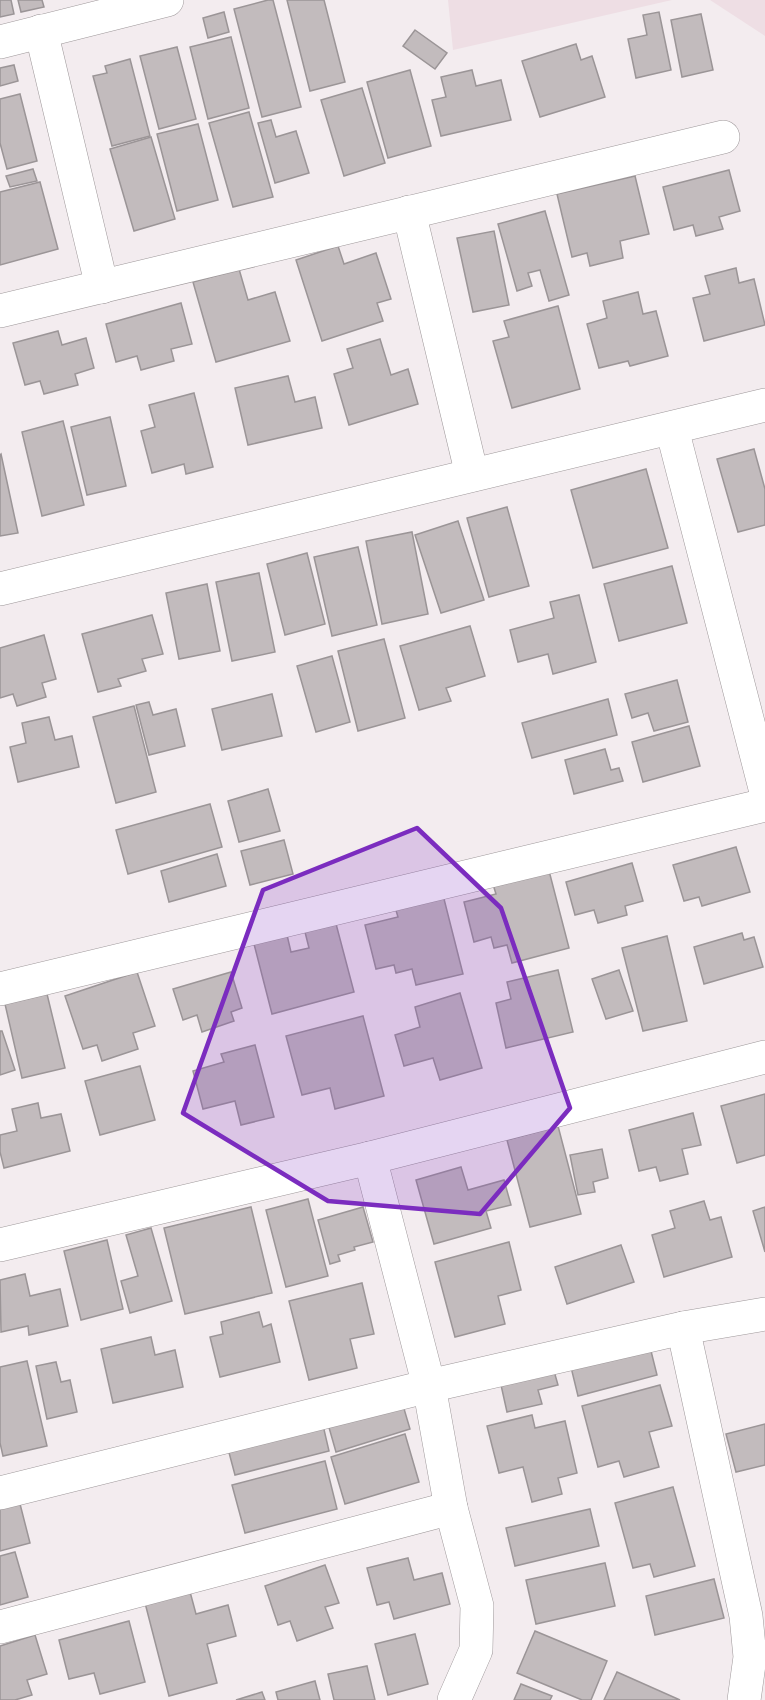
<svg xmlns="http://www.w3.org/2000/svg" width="765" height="1700" font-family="'Work Sans',sans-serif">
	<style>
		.built { fill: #eedee4 }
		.building { fill: #c2bbbd; stroke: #9b9597; stroke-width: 1.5 }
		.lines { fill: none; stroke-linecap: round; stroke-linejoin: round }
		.street-casing { stroke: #9e989a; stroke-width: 34 }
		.street { stroke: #fff; stroke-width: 33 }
		.marked { fill: #7b2cbf; fill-opacity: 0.2; stroke: #7b2cbf; stroke-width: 4.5; stroke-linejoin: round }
	</style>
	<rect width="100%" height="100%" fill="#f3ecef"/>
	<g class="built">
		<path d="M448,0H672L453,50Z"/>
		<path d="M710,0H765V36Z"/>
	</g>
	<g class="building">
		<path d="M0,0H11L14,14L0,17Z"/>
		<path d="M18,0H42L44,7L21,12Z"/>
		<path d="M268,0H273L301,107L262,117L234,9Z"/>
		<path d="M287,0H324L345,82L310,91Z"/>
		<path d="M224,12L229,32L208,38L203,18Z"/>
		<path d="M659,12L671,70L636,78L628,39L647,35L643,15Z"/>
		<path d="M701,14L713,70L682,77L671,20Z"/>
		<path d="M415,30L447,53L435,69L403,46Z"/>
		<path d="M231,37L249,108L208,119L190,47Z"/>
		<path d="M576,44L581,60L592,56L605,97L540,117L522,61Z"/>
		<path d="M177,47L196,119L159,129L140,56Z"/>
		<path d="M130,59L150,136L112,146L93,76L107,73L105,66Z"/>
		<path d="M14,65L18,81L0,86V68Z"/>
		<path d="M410,70L431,146L388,158L367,82Z"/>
		<path d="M472,70L476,86L501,80L511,120L441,136L432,100L446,97L441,77Z"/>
		<path d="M362,88L385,163L344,176L321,100Z"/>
		<path d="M20,94L37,161L7,169L0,143V99Z"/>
		<path d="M249,112L273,197L233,207L209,123Z"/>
		<path d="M271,120L276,137L296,131L309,173L275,183L258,123Z"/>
		<path d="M198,124L218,200L177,211L157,134Z"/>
		<path d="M151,137L175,219L134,231L110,149Z"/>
		<path d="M33,169L37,181L10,187L6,176Z"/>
		<path d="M729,170L740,211L719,217L723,229L696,236L693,225L674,230L663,187Z"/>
		<path d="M635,176L649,234L620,241L623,258L590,266L587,253L572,257L557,194Z"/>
		<path d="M40,182L58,249L0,265V192Z"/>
		<path d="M545,211L569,295L549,301L540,270L528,273L532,286L517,291L498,224Z"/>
		<path d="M494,231L509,305L473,312L457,238Z"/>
		<path d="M338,246L344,264L376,253L391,299L377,303L383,321L322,341L296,260Z"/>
		<path d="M736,268L739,283L754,279L765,325L704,341L693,298L710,294L705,276Z"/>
		<path d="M239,269L248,300L275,292L290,341L216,362L193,282Z"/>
		<path d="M638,292L643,314L656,311L668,356L630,366L628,361L599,368L587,324L607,318L603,301Z"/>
		<path d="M181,303L192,344L171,349L174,361L141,370L137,356L116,362L106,324Z"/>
		<path d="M558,306L580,389L512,408L493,341L509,337L504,321Z"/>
		<path d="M58,331L62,345L86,338L94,368L75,374L78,385L44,394L40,381L25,385L13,343Z"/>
		<path d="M380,339L391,375L408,369L418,404L349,425L334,374L353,368L347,349Z"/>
		<path d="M288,376L295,402L315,397L322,428L248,445L235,388Z"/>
		<path d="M194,393L213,467L186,474L184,464L152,473L141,431L155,427L149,405Z"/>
		<path d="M110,417L126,486L87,495L71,427Z"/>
		<path d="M63,421L84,505L42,516L22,432Z"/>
		<path d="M754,449L765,489V525L738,532L717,459Z"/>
		<path d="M1,454L18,533L0,536V455Z"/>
		<path d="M646,469L668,548L593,568L571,490Z"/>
		<path d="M507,507L529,586L489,597L467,518Z"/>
		<path d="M458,521L484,600L441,613L415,535Z"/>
		<path d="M412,532L428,614L382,624L366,541Z"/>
		<path d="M358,547L377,625L332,636L314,557Z"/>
		<path d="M307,553L325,624L285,635L267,564Z"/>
		<path d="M672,566L687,623L619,641L604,584Z"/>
		<path d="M259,573L275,652L232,661L216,582Z"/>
		<path d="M207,584L220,651L179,659L166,593Z"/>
		<path d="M579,595L596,662L553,674L548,654L518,662L510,630L554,618L550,602Z"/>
		<path d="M152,615L163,654L142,659L146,671L118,679L121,686L98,692L82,634Z"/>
		<path d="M470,626L485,676L446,688L451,701L419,710L400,646Z"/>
		<path d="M44,635L56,679L42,683L46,697L17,706L13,694L0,698V648Z"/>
		<path d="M384,639L405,718L358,731L338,651Z"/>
		<path d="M332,656L350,722L316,732L297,666Z"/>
		<path d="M677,680L688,722L654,731L648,713L632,718L625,694Z"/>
		<path d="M272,694L282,736L222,750L212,709Z"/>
		<path d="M608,699L617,735L532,758L522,723Z"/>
		<path d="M149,702L153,715L176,709L185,746L149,755L136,705Z"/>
		<path d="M134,706L156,792L116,803L93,717Z"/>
		<path d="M49,717L55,740L72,736L79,767L18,782L10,747L26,743L22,723Z"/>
		<path d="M689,726L700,766L643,782L632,742Z"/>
		<path d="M605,749L611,770L619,768L623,781L574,794L565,760Z"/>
		<path d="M268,789L280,831L239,842L228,801Z"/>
		<path d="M210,804L222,847L128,874L116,830Z"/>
		<path d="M284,840L293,874L250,885L241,851Z"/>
		<path d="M736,847L750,892L702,906L699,897L684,901L673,865Z"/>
		<path d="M217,854L226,886L169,902L161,871Z"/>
		<path d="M547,863L569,948L512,963L507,945L494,948L491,937L474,942L464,902L496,894L491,878Z"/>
		<path d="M632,863L643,901L625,906L627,915L598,923L594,910L575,915L566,882Z"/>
		<path d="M443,895L463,974L416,985L412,969L396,973L394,965L376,969L365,925L398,917L395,907Z"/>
		<path d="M335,920L354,992L272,1014L254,944L287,935L291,952L309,948L304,928Z"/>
		<path d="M742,933L744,940L754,937L763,967L704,984L694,947Z"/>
		<path d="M667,936L687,1021L643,1031L622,948Z"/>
		<path d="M558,970L573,1032L506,1048L496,1003L511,999L507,982Z"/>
		<path d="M619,970L633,1011L606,1019L592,979Z"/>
		<path d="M137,972L155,1026L133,1033L138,1049L102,1061L97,1045L83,1049L65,996Z"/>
		<path d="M231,972L242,1008L231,1012L234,1021L202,1032L197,1015L183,1020L173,989Z"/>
		<path d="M460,993L482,1068L440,1080L433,1058L404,1066L395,1035L420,1027L415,1007Z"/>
		<path d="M47,994L65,1068L22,1078L5,1004Z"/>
		<path d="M363,1016L384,1096L335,1109L330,1088L302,1095L286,1036Z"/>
		<path d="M0,1031H2L15,1070L0,1075Z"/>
		<path d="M255,1045L274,1117L241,1125L235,1101L203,1109L193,1071L224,1062L221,1054Z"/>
		<path d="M140,1066L155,1120L100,1135L85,1081Z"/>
		<path d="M765,1094V1155L737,1163L721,1106Z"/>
		<path d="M38,1103L41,1118L61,1114L70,1151L4,1168L0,1152V1135L17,1131L12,1109Z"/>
		<path d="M693,1113L701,1145L682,1149L688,1174L660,1181L656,1167L639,1171L629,1130Z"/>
		<path d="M558,1126L581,1214L530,1227L507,1140Z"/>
		<path d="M602,1149L608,1178L593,1182L595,1192L578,1195L570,1155Z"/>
		<path d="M461,1167L468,1190L504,1180L511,1205L486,1211L491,1228L434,1244L416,1180Z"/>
		<path d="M308,1199L328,1276L286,1287L266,1210Z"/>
		<path d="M704,1201L710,1220L721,1217L732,1257L664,1277L652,1235L675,1228L670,1211Z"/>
		<path d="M251,1207L272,1293L185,1314L164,1228Z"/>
		<path d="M363,1207L373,1242L354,1247L355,1250L338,1255L340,1261L330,1264L318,1220Z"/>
		<path d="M765,1207V1252L753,1211Z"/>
		<path d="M151,1228L172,1301L130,1313L121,1281L138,1276L126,1235Z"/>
		<path d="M107,1240L123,1309L81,1320L64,1251Z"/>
		<path d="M509,1242L521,1290L498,1296L505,1324L455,1337L435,1262Z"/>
		<path d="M621,1245L634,1282L567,1304L555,1267Z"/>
		<path d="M25,1274L30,1296L60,1289L68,1326L29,1335L28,1326L1,1332L0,1280Z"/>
		<path d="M362,1283L374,1334L350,1339L357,1368L309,1380L289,1301Z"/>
		<path d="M259,1312L263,1327L271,1324L280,1362L220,1377L210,1337L223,1334L221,1322Z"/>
		<path d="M151,1337L155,1355L175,1350L183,1387L113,1403L101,1349Z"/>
		<path d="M649,1343L657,1375L578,1396L570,1363Z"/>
		<path d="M27,1361L47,1446L3,1456L0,1443V1367Z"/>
		<path d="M56,1362L61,1382L70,1380L77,1412L47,1419L36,1366Z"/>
		<path d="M554,1371L558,1385L538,1390L542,1404L507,1412L501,1385Z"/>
		<path d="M660,1385L672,1426L649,1432L659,1467L624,1477L619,1461L598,1467L582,1406Z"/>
		<path d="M402,1402L410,1429L336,1452L328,1424Z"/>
		<path d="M532,1415L535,1428L565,1421L577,1473L558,1478L562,1494L532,1502L523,1467L499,1473L487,1426Z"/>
		<path d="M322,1421L329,1451L235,1475L227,1445Z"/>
		<path d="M765,1424V1465L736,1472L726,1434Z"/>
		<path d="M405,1434L419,1482L345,1504L331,1457Z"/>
		<path d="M325,1461L337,1509L245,1533L232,1485Z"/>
		<path d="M673,1487L695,1566L654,1577L650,1564L633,1568L615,1503Z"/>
		<path d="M19,1500L30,1543L0,1551V1505Z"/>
		<path d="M590,1509L599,1546L515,1566L506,1528Z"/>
		<path d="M15,1552L28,1597L0,1605V1556Z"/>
		<path d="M408,1558L414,1580L442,1573L450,1604L394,1619L389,1602L377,1605L367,1568Z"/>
		<path d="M605,1563L615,1606L536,1624L526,1580Z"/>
		<path d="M325,1565L339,1603L325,1607L333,1628L297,1641L290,1621L278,1625L265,1586Z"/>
		<path d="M714,1579L724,1618L655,1635L646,1596Z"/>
		<path d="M189,1588L196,1614L228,1605L236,1636L207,1644L217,1683L169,1696L144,1599Z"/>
		<path d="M129,1621L145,1682L100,1694L94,1673L69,1679L59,1640Z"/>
		<path d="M535,1631L607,1661L591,1700H582L517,1673Z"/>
		<path d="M415,1634L428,1684L388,1695L375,1644Z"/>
		<path d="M35,1635L47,1674L27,1680L32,1695L15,1700H0V1646Z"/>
		<path d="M367,1666L375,1700H334L328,1674Z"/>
		<path d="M617,1672L680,1700H604Z"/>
		<path d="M315,1681L320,1700H278L276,1692Z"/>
		<path d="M521,1684L552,1696L550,1700H514Z"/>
		<path d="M262,1692L265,1700H236Z"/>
	</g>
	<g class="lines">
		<defs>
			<g id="street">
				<path d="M41,31L102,287"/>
				<path d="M0,42L167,0"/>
				<path d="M409,212L472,475"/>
				<path d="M0,311L723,137"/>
				<path d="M672,429L765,788"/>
				<path d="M0,589L765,405"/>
				<path d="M0,989L765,805"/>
				<path d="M370,1158L429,1386L451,1508L477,1606L476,1650L454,1700"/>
				<path d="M0,1245L370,1158L765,1057"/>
				<path d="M683,1328L746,1616L750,1657L744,1700"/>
				<path d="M0,1493L429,1386L683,1328L765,1314"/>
				<path d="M0,1627L451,1508"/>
			</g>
		</defs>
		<use href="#street" class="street-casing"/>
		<use href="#street" class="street"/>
	</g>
	<path class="marked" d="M417,828L501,908L570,1108L480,1214L328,1201L183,1113L263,890Z"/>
</svg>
